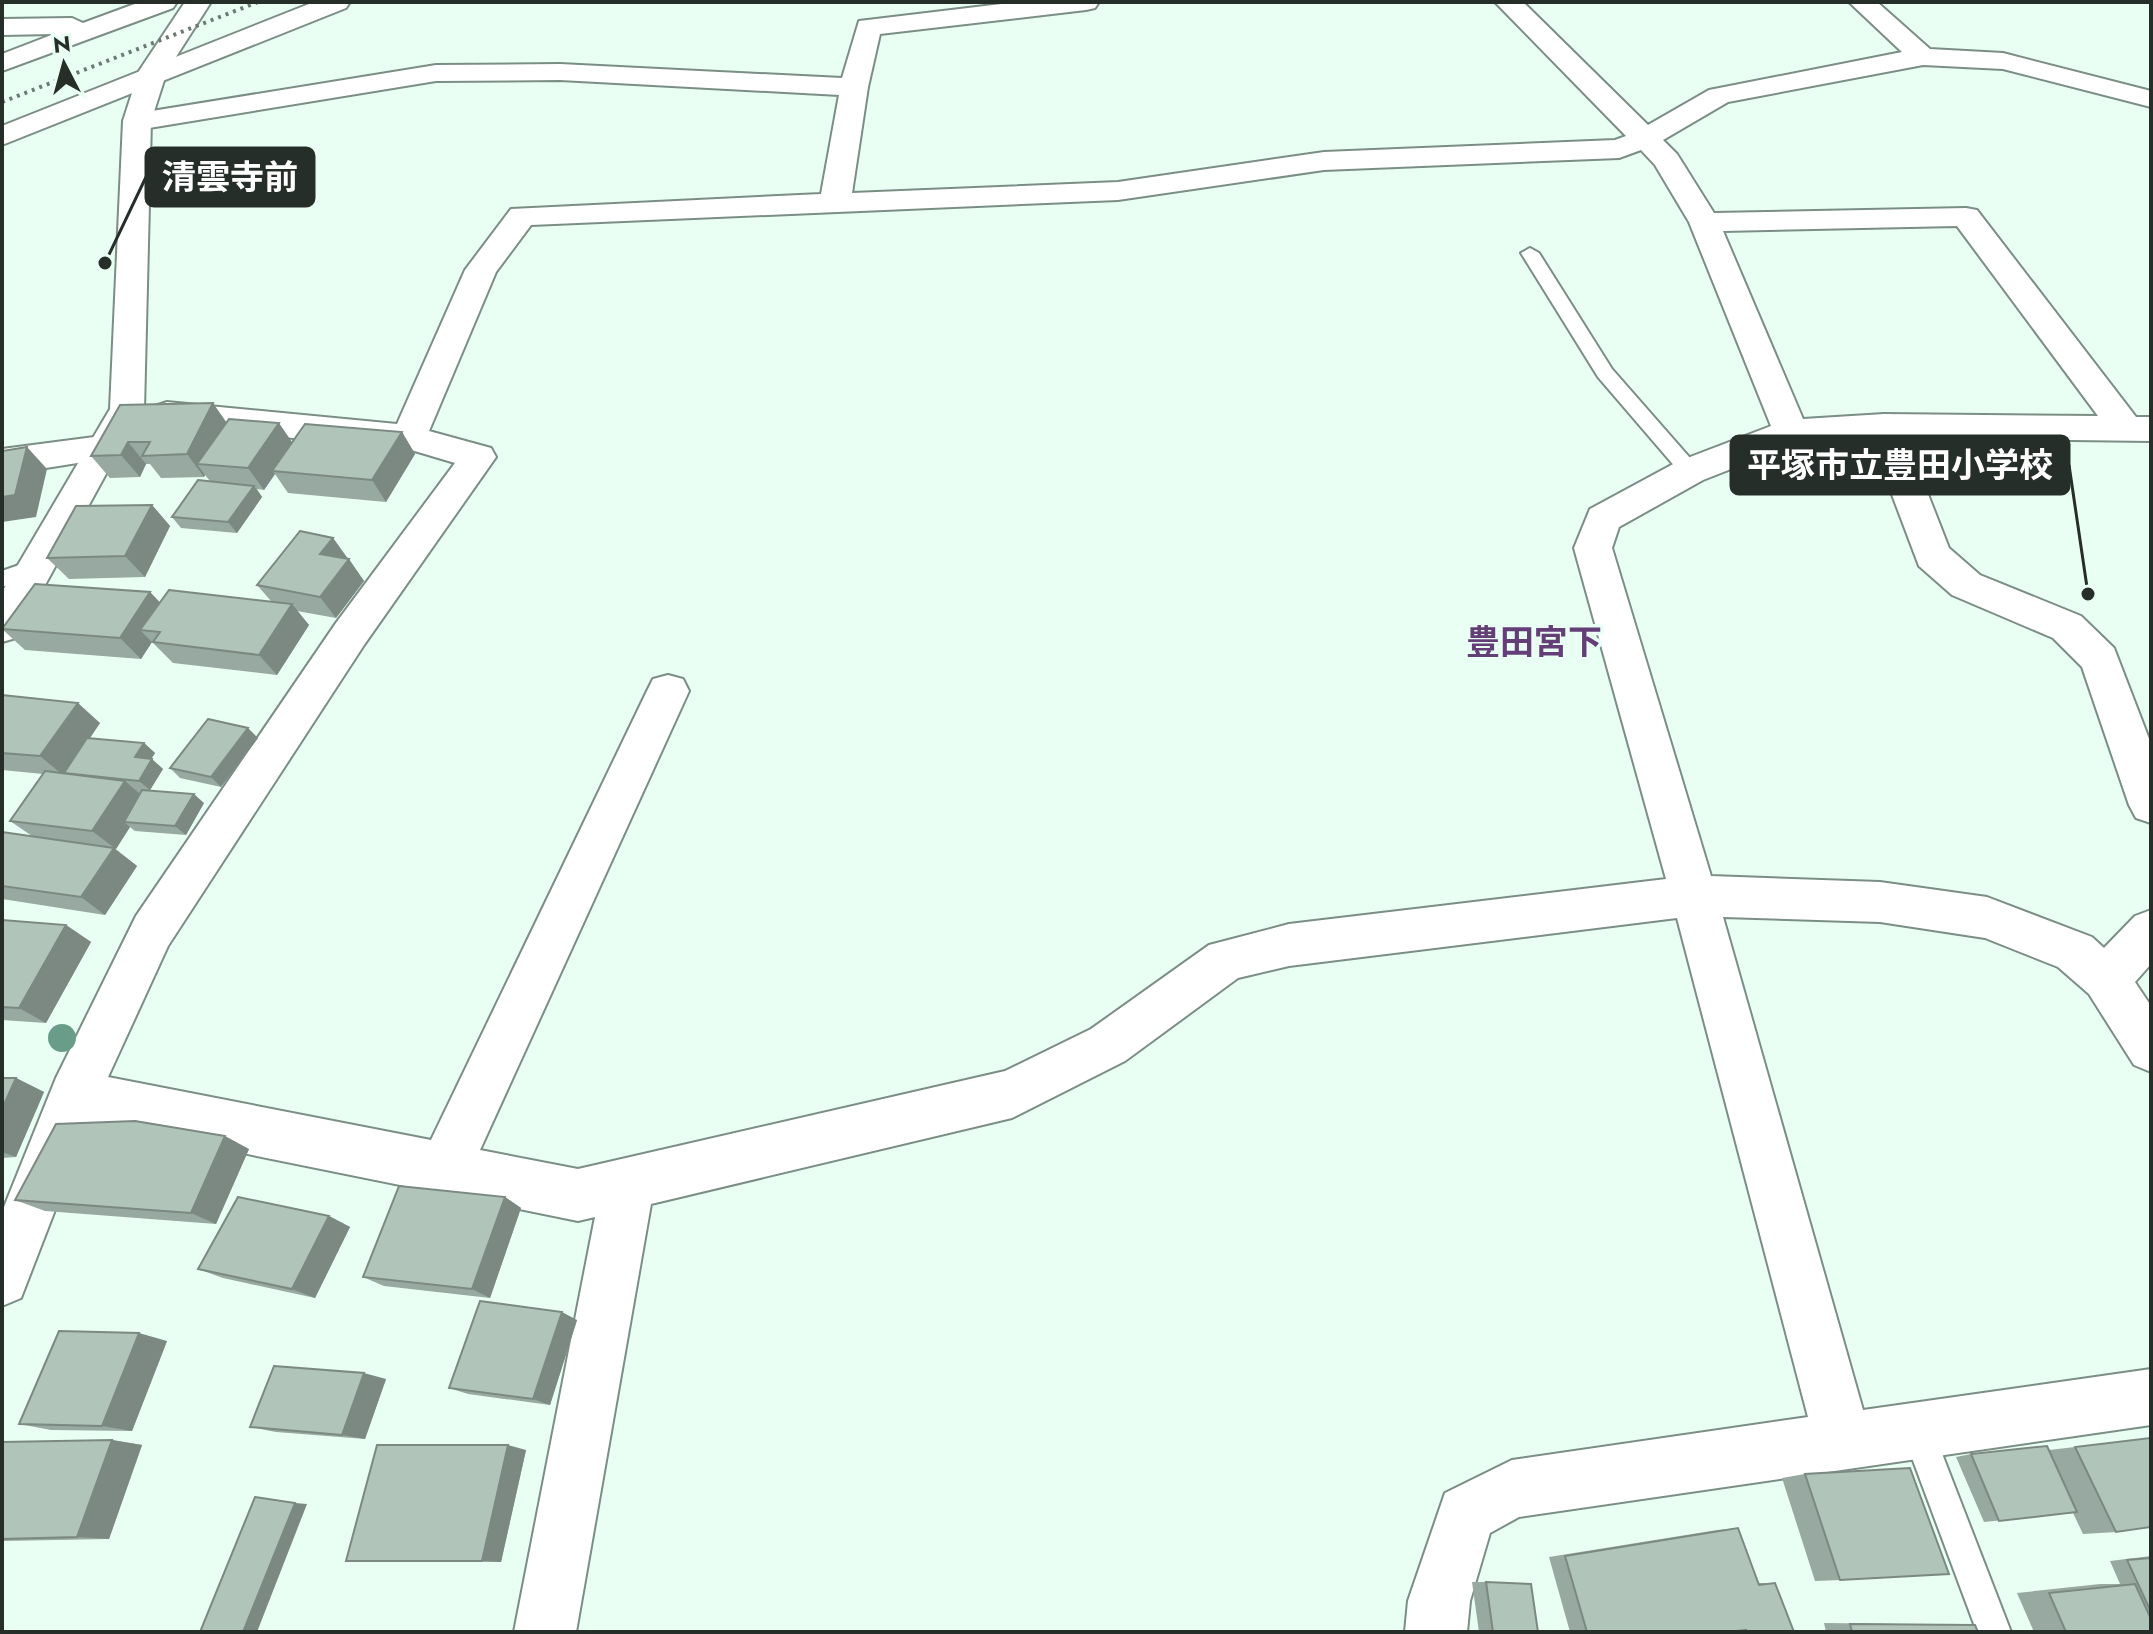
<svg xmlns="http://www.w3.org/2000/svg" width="2153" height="1634" font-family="Jost,'Noto Sans JP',sans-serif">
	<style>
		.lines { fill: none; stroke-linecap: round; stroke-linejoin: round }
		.lane-casing { stroke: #7b8e85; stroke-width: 4 }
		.street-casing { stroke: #7b8e85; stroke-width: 4 }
		.secondary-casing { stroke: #7b8e85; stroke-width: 4 }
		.lane { fill: #fff; fill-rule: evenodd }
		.street { fill: #fff; fill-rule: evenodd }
		.secondary { fill: #fff; fill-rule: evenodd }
		.rail { stroke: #6d7a73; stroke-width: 4; stroke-dasharray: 3 5; stroke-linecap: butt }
		.tree { fill: #699d8a }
		.wall { fill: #97a9a0 }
		.shaded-wall { fill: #7b8982 }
		.building { fill: #b0c4ba; stroke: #7b8982; stroke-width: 2 }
		.labels { text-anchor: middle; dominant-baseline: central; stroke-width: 7; stroke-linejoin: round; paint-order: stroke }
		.neighbourhood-label { font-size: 34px; font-weight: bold; fill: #643e77; stroke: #e9fff4 }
		.leader { fill: none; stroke: #262e2a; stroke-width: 3 }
		.callout-dot { fill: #262e2a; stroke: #e9fff4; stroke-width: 3 }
		.callout { fill: #262e2a; stroke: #262e2a; stroke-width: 3 }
		.callout-label { font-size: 34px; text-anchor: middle; font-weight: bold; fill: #fff }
	</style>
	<rect width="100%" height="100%" fill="#e9fff4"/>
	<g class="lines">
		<defs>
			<g id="lane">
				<path d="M1530,248L1539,253L1612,369L1697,466L1700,471L1697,476H1683L1598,377L1521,253Z"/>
				<path d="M36,559L43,562L46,567L43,572L2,587V571Z"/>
				<path d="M1918,1415L1929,1420L2011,1632H1977L1902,1431L1907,1420Z"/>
			</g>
			<g id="street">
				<path d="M140,2H177L173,8L2,71V54L54,34L2,35V19L72,18L83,23Z"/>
				<path d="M314,2H350L346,8L2,145V126Z"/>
				<path d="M1018,2H1099L1095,8L1086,10L880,34L868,87L852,193L1118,182L1324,152L1615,140L1626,136L1495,2H1523L1648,125L1709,90L1902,52L1849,2H1877L1930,49L2003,53L2151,91V107L2003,69L1923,65L1728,102L1663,140L1677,154L1714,213L1966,208L1977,210L2136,417H2151V441L1906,438L1949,548L1980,575L2081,616L2114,648L2151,744V823L2136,818L2129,805L2082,667L2053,638L1952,595L1919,566L1871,439L1795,444L1703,480L1619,527L1612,548L1711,876L1880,882L1987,897L2092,937L2104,948L2135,916L2151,910V964L2135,982L2151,1006V1072L2134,1065L2089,994L2058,967L1985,938L1880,922L1723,917L1863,1410L2151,1369V1425L1519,1517L1490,1533L1470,1601L1467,1632H1405L1408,1601L1445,1493L1512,1460L1808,1417L1677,918L1289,966L1238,978L1125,1061L1012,1118L651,1204L576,1632H514L595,1217L578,1221L89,1122L21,1298L2,1306V1212L56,1078L136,916L336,623L455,463L408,449L167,426L155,422L149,414L155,406L167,402L397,424L465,270L511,209L821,194L839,95L560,80L436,81L137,130L127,127L123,121L127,115L436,65L560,64L842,78L859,21ZM1641,150L1655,165L1689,222L1771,426L1677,462L1590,509L1574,548L1666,879L1289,924L1209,945L1091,1029L1005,1071L578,1169L480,1150L689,691L683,679L668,675L653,679L647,691L431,1140L108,1077L168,946L364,645L496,457L491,448L429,431L496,272L531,225L1118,200L1324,170L1619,158ZM1957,226L2098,416L1884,414L1803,419L1723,231Z"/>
				<path d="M102,436L115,439L120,448L115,457L2,475V449Z"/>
			</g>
			<path id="secondary" d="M185,2H211L167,71L151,121L144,410L118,452L16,638L2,642V592L110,409L123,121L139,71Z"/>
		</defs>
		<use href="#lane" class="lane-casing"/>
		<use href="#street" class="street-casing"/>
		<use href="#secondary" class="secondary-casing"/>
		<use href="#lane" class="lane"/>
		<use href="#street" class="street"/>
		<use href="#secondary" class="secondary"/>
		<path class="rail" d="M2,102L258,2"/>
	</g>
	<circle class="tree" cx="62" cy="1038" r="14"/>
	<g class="wall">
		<path d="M120,405L227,423L292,442L402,432L415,454L386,502L288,493L275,474L264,490L257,489L262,497L237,533L181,528L172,517L210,481L205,475L204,477L161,478L150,464H146L140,477L110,478L91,456Z"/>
		<path d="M152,505L170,526L145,577L69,579L47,558Z"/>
		<path d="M333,538L364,581L336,618L297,611L309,625L277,675L173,663L152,642L141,659L25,650L2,629L150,592L160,603L271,601L257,585Z"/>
		<path d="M2,695L100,723L90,738L144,743L155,753L151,759L163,769L150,790L204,803L186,835L135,831L130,827L116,849L114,848L137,866L105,915L2,899V832L32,836L10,821L43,774L2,770Z"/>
		<path d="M258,738L221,787L180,778L170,768Z"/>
		<path d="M2,920L66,925L91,942L46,1023L2,1020Z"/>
		<path d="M2,1078H16L44,1092L16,1157L2,1158Z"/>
		<path d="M249,1149L216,1224L45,1211L15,1200Z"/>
		<path d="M505,1197L521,1208L490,1298L384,1286L363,1277Z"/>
		<path d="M329,1216L350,1227L315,1298L223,1278L198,1269Z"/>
		<path d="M577,1320L550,1405L468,1394L449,1388Z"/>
		<path d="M167,1341L132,1431L51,1430L19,1424Z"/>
		<path d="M386,1379L365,1439L276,1432L250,1427Z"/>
		<path d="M112,1440L142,1445L109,1539L2,1541V1442Z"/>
		<path d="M2075,1447L2116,1532L2083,1534L2073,1513L1984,1522L1956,1457L1971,1454L2049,1450Z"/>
		<path d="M526,1450L501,1562L346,1561Z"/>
		<path d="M1805,1474L1840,1580L1815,1581L1782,1478Z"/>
		<path d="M1738,1528L1758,1583H1775L1794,1632H1570L1549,1557L1717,1530Z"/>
		<path d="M2151,1556V1632H2034L2017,1593L2100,1584H2120L2110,1561Z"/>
		<path d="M1472,1582H1486L1538,1632H1479Z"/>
		<path d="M1824,1623L1975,1625L1978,1632H1826Z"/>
	</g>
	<g class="shaded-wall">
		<path d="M213,403L229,426L197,464L205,475L204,477L187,454Z"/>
		<path d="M279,423L294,445L272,471L275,474L264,490L248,468Z"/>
		<path d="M402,432L415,454L386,502L372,480Z"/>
		<path d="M128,442L146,464L140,477L121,455Z"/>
		<path d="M27,447L47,469L36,517L2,522V497Z"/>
		<path d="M254,486L262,497L237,533L228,522Z"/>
		<path d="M152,505L170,526L145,577L125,556Z"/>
		<path d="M333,538L348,559L320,554Z"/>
		<path d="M349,559L364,581L336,618L320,597Z"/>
		<path d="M150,592L170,613L140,630L152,642L141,659L120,638Z"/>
		<path d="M292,604L309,625L277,675L259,655Z"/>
		<path d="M78,703L100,723L64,776L40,756Z"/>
		<path d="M248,728L258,738L221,787L211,777Z"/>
		<path d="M144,743L155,753L146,767L135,757Z"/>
		<path d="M152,759L163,769L150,790L139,781Z"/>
		<path d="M125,781L147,800L124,822L130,827L116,849L92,831Z"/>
		<path d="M194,794L204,803L186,835L175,826Z"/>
		<path d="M114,848L137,866L105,915L81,897Z"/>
		<path d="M66,925L91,942L46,1023L19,1008Z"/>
		<path d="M16,1078L44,1092L16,1157L2,1152V1109Z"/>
		<path d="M225,1136L249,1149L216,1224L191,1213Z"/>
		<path d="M505,1197L521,1208L490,1298L472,1289Z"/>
		<path d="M329,1216L350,1227L315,1298L292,1289Z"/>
		<path d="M562,1312L577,1320L550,1405L533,1399Z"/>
		<path d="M139,1333L167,1341L132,1431L102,1426Z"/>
		<path d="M364,1373L386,1379L365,1439L342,1435Z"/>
		<path d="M112,1440L142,1445L109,1539L77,1537Z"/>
		<path d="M508,1445L526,1450L501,1562L482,1561Z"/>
		<path d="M295,1503L307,1504L257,1632H243Z"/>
	</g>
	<g class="building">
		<path d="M213,403L187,454L142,456L150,442H128L121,455L91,456L120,405Z"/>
		<path d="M229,419L279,423L248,468L197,464Z"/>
		<path d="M305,424L402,432L372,480L272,471Z"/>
		<path d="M27,447L15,495L2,497V451Z"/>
		<path d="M198,480L254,486L228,522L172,517Z"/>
		<path d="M152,505L125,556L47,558L76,506Z"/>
		<path d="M300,531L333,538L320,554L349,559L320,597L257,585Z"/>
		<path d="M35,584L150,592L120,638L2,629Z"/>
		<path d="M169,590L292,604L259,655L153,642L160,632L140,630Z"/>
		<path d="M2,695L78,703L40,756L2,753Z"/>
		<path d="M208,719L248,728L211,777L170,768Z"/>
		<path d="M87,738L144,743L135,757L152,759L139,781L64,773Z"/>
		<path d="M45,771L125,781L92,831L10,821Z"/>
		<path d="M142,790L194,794L175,826L124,822Z"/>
		<path d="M2,832L114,848L81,897L2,886Z"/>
		<path d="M2,920L66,925L19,1008L2,1007Z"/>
		<path d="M2,1078H16L2,1109Z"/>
		<path d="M135,1121L225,1136L191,1213L15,1200L56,1124Z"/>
		<path d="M399,1186L505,1197L472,1289L363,1277Z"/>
		<path d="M238,1197L329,1216L292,1289L198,1269Z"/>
		<path d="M480,1301L562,1312L533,1399L449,1388Z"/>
		<path d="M59,1331L139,1333L102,1426L19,1424Z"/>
		<path d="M274,1366L364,1373L342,1435L250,1427Z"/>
		<path d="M2150,1438L2151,1440V1527L2116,1532L2075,1447Z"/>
		<path d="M112,1440L77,1537L2,1539V1442Z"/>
		<path d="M377,1445H508L482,1561H346Z"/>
		<path d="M2047,1446L2077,1512L1999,1521L1971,1454Z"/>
		<path d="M1910,1468L1949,1574L1840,1580L1805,1474Z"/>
		<path d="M255,1497L295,1503L243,1632H200Z"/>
		<path d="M1738,1528L1759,1585L1775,1583L1794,1632H1746V1630L1730,1632H1587L1565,1556Z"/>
		<path d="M2151,1558V1612L2127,1560Z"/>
		<path d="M1486,1582L1531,1584L1538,1632H1493Z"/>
		<path d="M2135,1584L2151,1619V1632H2066L2049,1593Z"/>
		<path d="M1850,1624L1975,1625L1978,1632H1852Z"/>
	</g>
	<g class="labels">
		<g class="neighbourhood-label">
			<text x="1534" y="642">豊田宮下</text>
		</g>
	</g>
	<path class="leader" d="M105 263L146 177M2088 594L2069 465"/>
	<g class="callout-dot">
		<circle cx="105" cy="263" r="8"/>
		<circle cx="2088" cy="594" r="8"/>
	</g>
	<g class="callout">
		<rect x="146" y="148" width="168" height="58" rx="8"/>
		<rect x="1731" y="436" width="338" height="58" rx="8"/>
	</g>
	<g class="callout-label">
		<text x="230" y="189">清雲寺前</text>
		<text x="1900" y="477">平塚市立豊田小学校</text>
	</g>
	<rect width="2153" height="1634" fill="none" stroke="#262e2a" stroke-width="8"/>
	<g transform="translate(64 64) rotate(354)" stroke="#e9fff4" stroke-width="6" paint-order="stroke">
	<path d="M0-6L14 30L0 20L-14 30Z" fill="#262e2a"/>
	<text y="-12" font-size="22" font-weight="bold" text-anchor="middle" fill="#262e2a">N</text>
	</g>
</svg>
